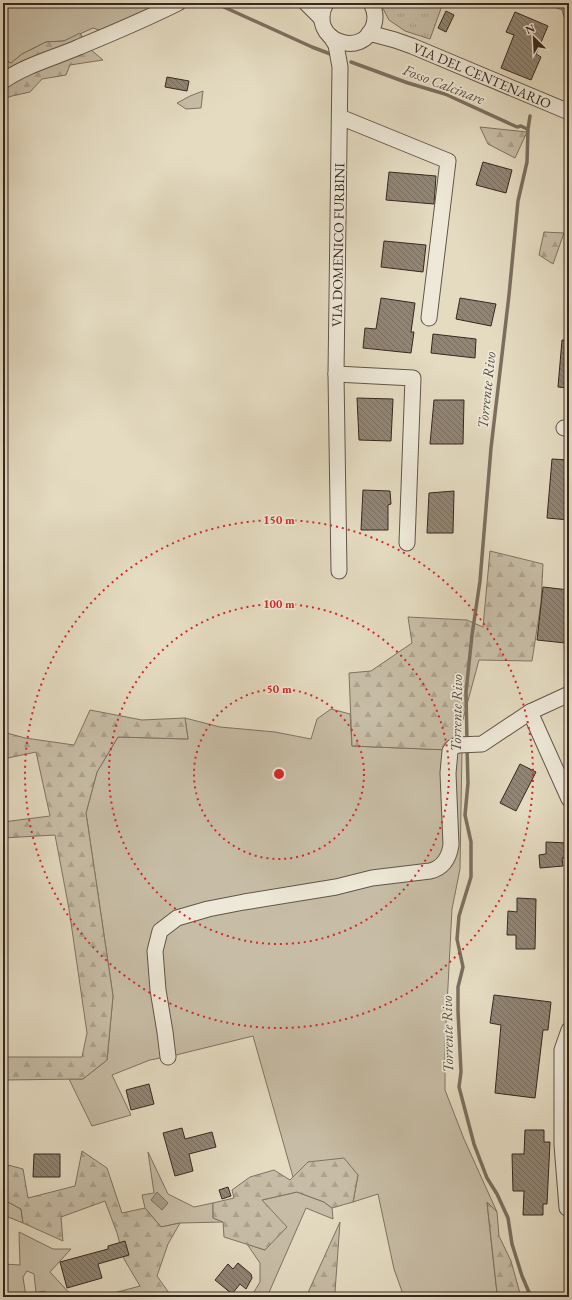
<svg xmlns="http://www.w3.org/2000/svg" width="572" height="1300" viewBox="0 0 572 1300" font-family="'EB Garamond',serif">
<style>
.green{fill:#c7bda6;stroke:#807263}
.forest{fill:url(#forest-firs);stroke:#807263}
.park{fill:url(#park-tufts);stroke:#807263}
.water{fill:#aa9e8a;stroke:#7c6f60}
.lines{fill:none;stroke-linecap:round;stroke-linejoin:round}
.stream{stroke:#7c6f60;stroke-width:3.5}
.building{fill:url(#building-back-hatch);stroke:#382820}
.minor-casing{stroke:#635548;stroke-width:17}
.minor{stroke:#ede8d7;stroke-width:15}
.ring{fill:none;stroke:#d62828;stroke-width:2;stroke-dasharray:2 4}
.labels{text-anchor:middle;dominant-baseline:central;stroke-width:3.5;stroke-linejoin:round;paint-order:stroke}
.street-label{font-size:14px;fill:#382820;stroke:#ede8d7}
.water-label{font-size:15px;font-style:italic;fill:#5a4b40;stroke:#ede8d7}
.centre{fill:#d62828;stroke:#ede8d7;stroke-width:2}
.ring-label{font-size:12px;text-anchor:middle;font-weight:bold;fill:#d62828;stroke:#ede8d7;stroke-width:3.5;stroke-linejoin:round;paint-order:stroke}
</style>
<defs>
<pattern id="forest-firs" width="22" height="20" patternUnits="userSpaceOnUse"><rect width="22" height="20" fill="#c7bda6"/><path d="M5 1l3.5 6h-7zM16 11l3.5 6h-7z" fill="#aca28f"/></pattern>
<pattern id="park-tufts" width="24" height="20" patternUnits="userSpaceOnUse"><rect width="24" height="20" fill="#c7bda6"/><path d="M3 7l-1-3M5 7V3M7 7l1-3M15 17l-1-3M17 17v-4M19 17l1-3" fill="none" stroke="#aca28f"/></pattern>
<pattern id="building-back-hatch" width="6" height="6" patternUnits="userSpaceOnUse"><rect width="6" height="6" fill="#918574"/><path d="M-1 5l2 2M0 0l6 6M5-1l2 2" fill="none" stroke="#776d5f"/></pattern>
</defs>
<rect width="100%" height="100%" fill="#e4dbc1"/>
<filter id="stains"><feTurbulence type="fractalNoise" baseFrequency=".005" numOctaves="4"/><feColorMatrix values="0 0 0 0 .2 0 0 0 0 .09 0 0 0 0 .02 0 0 0 .5 -.17"/></filter>
<radialGradient id="worn" r=".72"><stop offset=".6" stop-color="#630" stop-opacity="0"/><stop offset="1" stop-color="#630" stop-opacity=".3"/></radialGradient>
<!-- green -->
<path class="green" d="M 3,3 L 171,3 L 102,31 L 93,28 L 64,41 L 46,42 L 22,54 L 11,63 L 3,60 Z
M 543,3 L 565,3 L 562,10 Z
M 203,91 L 201,108 L 186,109 L 177,103 L 190,96 Z
M 331,709 L 350,714 L 352,746 L 449,750 L 459,734 L 462,750 L 460,869 L 452,909 L 445,1044 L 445,1090 L 464,1139 L 497,1212 L 487,1203 L 497,1293 L 493,1297 L 404,1297 L 394,1269 L 378,1194 L 353,1202 L 358,1175 L 308,1162 L 293,1177 L 253,1036 L 176,1055 L 150,1060 L 112,1075 L 131,1115 L 92,1126 L 69,1079 L 83,1079 L 107,1060 L 113,996 L 86,813 L 97,772 L 118,737 L 188,739 L 185,718 L 220,727 L 275,732 L 311,739 L 317,719 Z
M 148,1152 L 168,1194 L 194,1207 L 213,1203 L 213,1218 L 224,1222 L 180,1223 L 161,1227 L 145,1208 L 142,1195 L 154,1193 Z
M 297,1192 L 324,1202 L 332,1208 L 333,1219 L 306,1208 L 267,1297 L 251,1297 L 260,1282 L 260,1263 L 247,1244 L 265,1250 L 262,1200 Z
M 4,1200 L 21,1209 L 23,1223 L 3,1215 Z
M 19,1232 L 53,1249 L 71,1249 L 50,1272 L 73,1297 L 52,1297 L 44,1291 L 36,1293 L 34,1274 L 27,1271 L 23,1277 L 26,1297 L 3,1297 L 3,1264 L 20,1265 Z"/>
<!-- forest -->
<path class="forest" d="M 565,3 L 569,3 L 569,20 L 564,17 L 562,10 Z
M 80,33 L 90,49 L 103,60 L 70,65 L 66,75 L 42,79 L 30,92 L 12,96 L 3,99 L 3,60 L 11,63 L 22,54 L 46,42 L 64,41 Z
M 480,127 L 527,132 L 515,158 L 488,144 Z
M 544,232 L 564,233 L 553,264 L 539,255 Z
M 490,551 L 543,564 L 541,603 L 532,661 L 479,660 L 459,734 L 449,750 L 352,746 L 349,673 L 371,671 L 412,643 L 408,617 L 467,620 L 483,627 Z
M 90,710 L 142,720 L 185,718 L 188,739 L 118,737 L 97,772 L 86,813 L 113,996 L 107,1060 L 83,1079 L 3,1080 L 3,1057 L 82,1057 L 87,1033 L 69,909 L 55,835 L 3,838 L 3,822 L 50,816 L 36,752 L 3,759 L 3,732 L 25,738 L 74,745 Z
M 82,1151 L 107,1168 L 122,1213 L 145,1208 L 161,1227 L 180,1223 L 168,1244 L 157,1276 L 169,1293 L 199,1297 L 99,1297 L 140,1286 L 124,1259 L 117,1233 L 105,1201 L 61,1217 L 63,1241 L 23,1223 L 21,1209 L 4,1200 L 8,1165 L 23,1169 L 28,1198 L 75,1186 Z
M 344,1158 L 358,1175 L 353,1202 L 332,1208 L 324,1202 L 297,1192 L 262,1200 L 287,1227 L 265,1250 L 224,1237 L 223,1222 L 213,1218 L 213,1203 L 234,1198 L 232,1190 L 250,1177 L 274,1170 L 290,1180 L 308,1162 Z
M 487,1202 L 497,1212 L 499,1236 L 511,1261 L 521,1297 L 493,1297 L 497,1293 Z
M 340,1222 L 335,1292 L 331,1297 L 306,1297 Z"/>
<!-- park -->
<path class="park" d="M 380,3 L 443,3 L 430,39 L 405,31 L 389,20 Z"/>
<!-- water -->
<path class="water" d="M 157,1192 L 168,1203 L 162,1210 L 151,1200 Z"/>
<g class="lines">
<!-- stream -->
<path class="stream" d="M 215,3 L 312,47 L 333,55
M 567,13 L 569,5
M 351,62 L 408,83 L 445,94 L 517,127 L 521,126 L 527,129 L 528,129
M 467,741 L 466,692 L 472,635 L 480,581 L 491,448 L 509,295 L 518,201 L 527,162 L 528,129 L 530,116
M 467,747 L 468,783 L 465,815 L 471,842 L 471,877 L 459,916 L 457,939 L 463,967 L 458,987 L 458,1011 L 461,1072 L 459,1087 L 474,1144 L 487,1178 L 497,1194 L 508,1218 L 512,1244 L 522,1276 L 531,1297
M 555,1297 L 569,1293"/>
</g>
<!-- building -->
<path class="building" d="M 446,11 L 454,15 L 446,32 L 438,28 Z
M 515,12 L 548,26 L 536,54 L 541,57 L 531,80 L 501,68 L 514,35 L 506,32 Z
M 167,77 L 189,81 L 187,91 L 165,87 Z
M 483,162 L 512,170 L 506,193 L 476,185 Z
M 389,172 L 436,176 L 434,204 L 386,200 Z
M 384,241 L 426,245 L 423,272 L 381,267 Z
M 381,298 L 415,303 L 411,332 L 414,332 L 411,353 L 363,348 L 365,328 L 376,329 Z
M 460,298 L 496,304 L 491,326 L 456,319 Z
M 433,334 L 476,339 L 475,358 L 431,353 Z
M 562,340 L 569,340 L 569,388 L 558,387 Z
M 357,398 L 393,399 L 391,441 L 359,440 Z
M 434,400 L 464,400 L 463,444 L 430,444 Z
M 552,459 L 569,460 L 569,520 L 547,518 Z
M 363,490 L 390,491 L 391,504 L 388,505 L 388,530 L 361,530 Z
M 454,491 L 453,533 L 427,533 L 429,493 Z
M 543,587 L 569,590 L 569,606 L 565,643 L 537,640 Z
M 520,764 L 536,772 L 516,811 L 500,803 Z
M 546,842 L 568,843 L 567,858 L 562,858 L 563,866 L 540,868 L 539,855 L 546,854 Z
M 517,898 L 536,899 L 535,949 L 516,949 L 516,935 L 507,935 L 508,911 L 517,912 Z
M 494,995 L 551,1002 L 548,1030 L 543,1030 L 535,1098 L 495,1093 L 501,1025 L 490,1023 Z
M 149,1084 L 154,1104 L 131,1110 L 126,1090 Z
M 182,1128 L 185,1139 L 212,1132 L 216,1147 L 189,1154 L 193,1171 L 175,1176 L 163,1133 Z
M 525,1130 L 544,1130 L 544,1142 L 550,1142 L 547,1204 L 543,1204 L 543,1215 L 523,1215 L 524,1191 L 513,1191 L 512,1154 L 524,1154 Z
M 34,1154 L 60,1154 L 60,1177 L 33,1177 Z
M 228,1187 L 231,1196 L 222,1199 L 219,1190 Z
M 125,1241 L 129,1255 L 98,1264 L 102,1278 L 67,1288 L 60,1262 L 108,1249 L 108,1246 Z
M 238,1263 L 251,1274 L 252,1278 L 246,1289 L 240,1284 L 232,1294 L 215,1280 L 228,1264 L 233,1269 Z"/>
<g class="lines">
<!-- minor casing -->
<g class="minor-casing">
<g id="minor">
<path d="M 306,3 L 322,19"/>
<path d="M 326,3 C 306,40 364,61 374,24 C 376,17 375,10 371,3"/>
<path id="s1" d="M 369,33 L 395,40 L 412,46 L 569,112"/>
<path d="M 331,37 L 336,45 L 340,67 L 336,374 L 339,571"/>
<path d="M 3,81 C 26,65 54,58 79,47 C 113,33 146,19 178,3"/>
<path d="M 340,117 L 448,161 L 429,318"/>
<path d="M 336,374 L 413,378 L 407,543"/>
<path d="M 564,428 L 569,429"/>
<path d="M 569,694 L 530,712 L 569,799"/>
<path d="M 168,1057 L 165,1032 L 158,990 L 155,951 L 160,931 L 177,918 L 208,909 L 244,902 L 336,887 L 372,878 L 430,871 C 443,868 449,858 451,845 L 448,773 L 450,751 L 453,747 L 458,745 L 482,744 L 530,712"/>
<path d="M 567,1208 L 562,1145 L 562,1050 L 569,1030"/>
</g>
</g>
<!-- minor -->
<use href="#minor" class="minor"/>
</g>
<!-- distance rings -->
<g class="ring">
<circle cx="279" cy="774" r="85"/>
<circle cx="279" cy="774" r="170"/>
<circle cx="279" cy="774" r="254"/>
</g>
<g class="labels">
<!-- street labels -->
<g class="street-label">
<text stroke="none"><textPath href="#s1" startOffset="121">VIA DEL CENTENARIO</textPath></text>
<text transform="translate(338 245) rotate(-89)">VIA DOMENICO FURBINI</text>
</g>
<!-- water labels -->
<g class="water-label">
<text transform="translate(444 84) rotate(21)">Fosso Calcinare</text>
<text transform="translate(486 390) rotate(-84)">Torrente Rivo</text>
<text transform="translate(456 713) rotate(-89)">Torrente Rivo</text>
<text transform="translate(447 1034) rotate(-91)">Torrente Rivo</text>
</g>
</g>
<circle cx="279" cy="774" r="6" class="centre"/>
<g class="ring-label">
<text x="279" y="524">150 m</text>
<text x="279" y="608">100 m</text>
<text x="279" y="693">50 m</text>
</g>
<!-- margin -->
<rect width="572" height="1300" fill="none" stroke="#e4dbc1" stroke-width="16"/>
<rect x="4" y="4" width="564" height="1292" fill="none" stroke="#382820" stroke-width="2"/>
<rect x="8" y="8" width="556" height="1284" fill="none" stroke="#382820"/>
<!-- north arrow -->
<g transform="translate(534 38) rotate(336)" stroke="#ede8d7" stroke-width="3" paint-order="stroke">
<path d="M0-3L7 15L0 10L-7 15Z" fill="#382820"/>
<text y="-6" font-size="11" font-weight="bold" text-anchor="middle" fill="#382820">N</text>
</g>
<rect width="100%" height="100%" filter="url(#stains)"/>
<rect width="100%" height="100%" fill="url(#worn)"/>
</svg>
